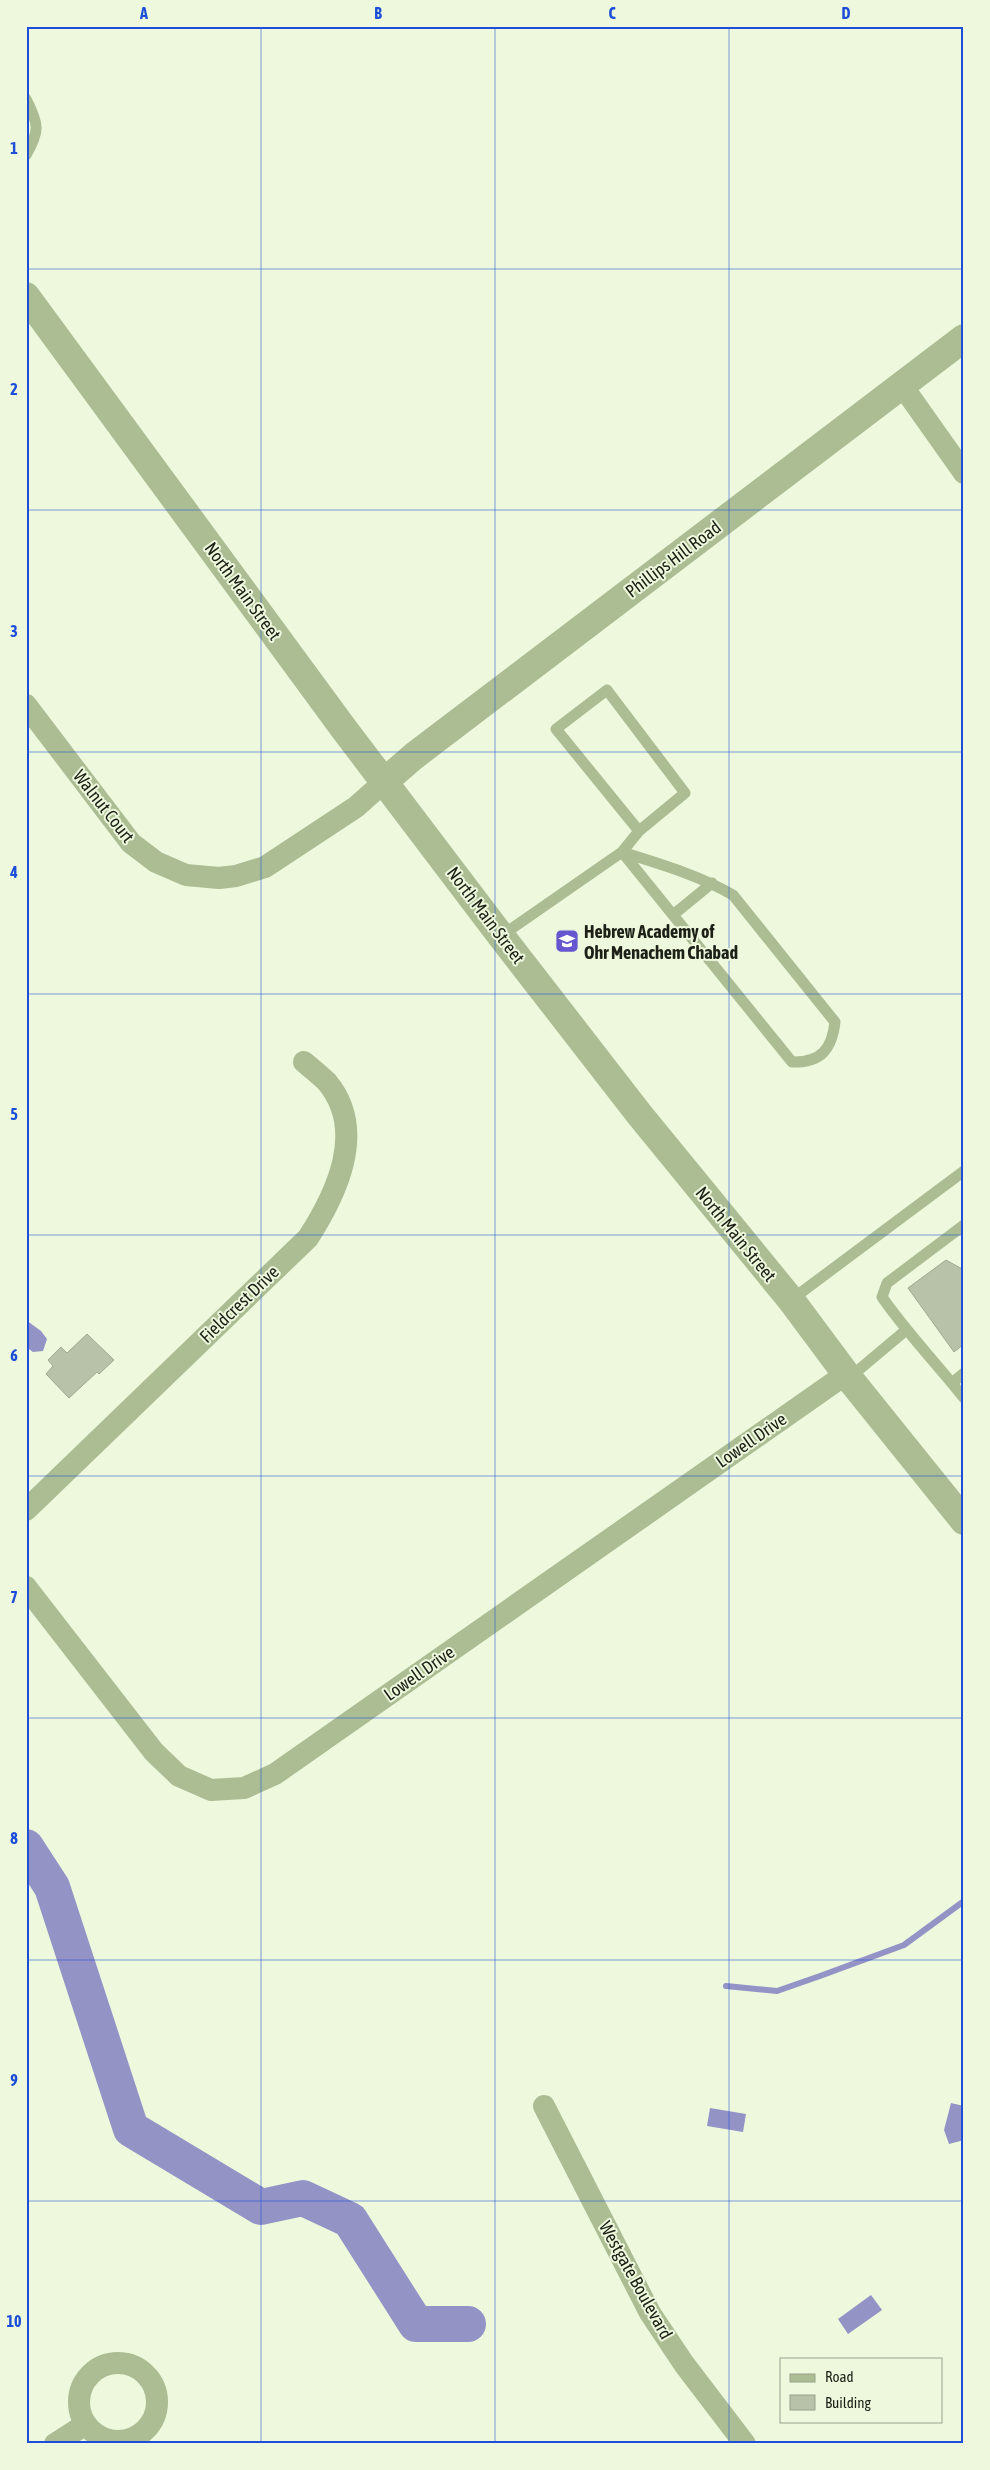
<svg xmlns="http://www.w3.org/2000/svg" width="990" height="2470" viewBox="0 0 990 2470" font-family="'Asap Condensed',sans-serif">
<style>
.water{fill:#9393c6}
.lines{fill:none;stroke-linecap:round;stroke-linejoin:round}
.stream{stroke:#9393c6;stroke-width:6}
.river{stroke:#9393c6;stroke-width:36}
.building{fill:#b7c2a8;stroke:#a0aa91}
.service{stroke:#acbd93;stroke-width:11}
.minor{stroke:#acbd93;stroke-width:22}
.tertiary{stroke:#acbd93;stroke-width:28}
.grid{fill:none;stroke:#1d4ed8;stroke-width:1;stroke-opacity:0.55}
.labels{text-anchor:middle;dominant-baseline:central;stroke-width:4;stroke-linejoin:round;paint-order:stroke}
.street-label{font-size:18px;fill:#1c2016;stroke:#edf8dd}
.poi-label{font-size:18px;font-weight:bold;fill:#1c2016;stroke:#edf8dd;text-anchor:start}
.neatline{fill:none;stroke:#1d4ed8;stroke-width:2}
.grid-label{font-size:16px;text-anchor:middle;font-weight:bold;fill:#1d4ed8}
</style>
<rect width="100%" height="100%" fill="#edf8dd"/>
<!-- water -->
<path class="water" d="M 26,1320 L 41,1331 L 47,1339 L 43,1351 L 33,1352 L 26,1347 Z
M 951,2103 L 964,2106 L 964,2140 L 949,2144 L 944,2130 Z
M 710,2108 L 746,2114 L 743,2132 L 707,2126 Z
M 871,2295 L 882,2310 L 848,2334 L 838,2319 Z"/>
<g class="lines">
<!-- stream -->
<path class="stream" d="M 726,1986 L 777,1991 L 820,1976 L 904,1945 L 964,1901"/>
<!-- river -->
<path class="river" d="M 26,1847 L 52,1887 L 131,2129 L 261,2207 L 303,2198 L 350,2220 L 416,2324 L 468,2324"/>
</g>
<!-- building -->
<path class="building" d="M 946,1260 L 964,1270 L 964,1344 L 954,1352 L 908,1288 Z
M 87,1334 L 114,1360 L 99,1374 L 97,1372 L 69,1398 L 46,1374 L 53,1366 L 48,1360 L 61,1347 L 67,1353 Z"/>
<g class="lines">
<!-- service -->
<path class="service" d="M 26,99 C 39,124 40,131 26,155
M 622,852 C 660,864 698,875 733,895 L 835,1022 C 832,1049 821,1063 792,1062 Z
M 673,915 L 712,883
M 501,936 L 622,852 L 639,831 L 556,729 L 607,690 L 685,793 L 639,831
M 964,1225 L 887,1283 L 882,1297 C 907,1333 937,1364 964,1398
M 791,1300 L 964,1171
M 849,1378 L 905,1331
M 952,1383 L 964,1373"/>
<!-- minor -->
<path class="minor" d="M 901,384 L 964,473
M 26,705 L 131,843 L 156,862 L 186,875 L 219,878 L 236,876 L 265,867 L 356,807 L 384,782
M 26,1510 L 308,1238 C 337,1193 367,1130 327,1082 C 320,1075 311,1068 304,1062
M 26,1587 L 154,1752 L 179,1776 L 211,1790 L 244,1788 L 275,1774 L 846,1374
M 544,2106 L 650,2313 L 684,2364 L 745,2444
M79 2402a39 39 0 1 1 78 0a39 39 0 1 1-78 0Z
M 55,2444 L 86,2424"/>
<!-- tertiary -->
<path class="tertiary" d="M 26,296 L 344,729 L 501,936 L 639,1114 L 791,1300 L 849,1378 L 964,1521
M 384,782 L 414,756 L 964,338"/>
</g>
<!-- grid -->
<path class="grid" d="M 261,26 L 261,2444M 495,26 L 495,2444M 729,26 L 729,2444M 26,269 L 964,269M 26,510 L 964,510M 26,752 L 964,752M 26,994 L 964,994M 26,1235 L 964,1235M 26,1476 L 964,1476M 26,1718 L 964,1718M 26,1960 L 964,1960M 26,2201 L 964,2201"/>
<!-- icons -->
<defs>
<g id="school-square" transform="scale(1.25)"><rect x="-9" y="-9" width="18" height="18" rx="4" fill="#6555ce" stroke="#edf8dd"/><path d="M0-5L7-2L0 1L-7-2ZM-4 1L0 2.5L4 1V4Q0 6-4 4Z" fill="#fff"/></g>
</defs>
<g fill-rule="evenodd">
<use href="#school-square" x="567" y="941"/>
</g>
<g class="labels">
<!-- street labels -->
<g class="street-label">
<text transform="translate(673 559) rotate(-37)">Phillips Hill Road</text>
<text transform="translate(243 591) rotate(54)">North Main Street</text>
<text transform="translate(104 806) rotate(52)">Walnut Court</text>
<text transform="translate(486 915) rotate(53)">North Main Street</text>
<text transform="translate(736 1234) rotate(51)">North Main Street</text>
<text transform="translate(239 1304) rotate(-44)">Fieldcrest Drive</text>
<text transform="translate(751 1440) rotate(-35)">Lowell Drive</text>
<text transform="translate(419 1673) rotate(-35)">Lowell Drive</text>
<text transform="translate(636 2280) rotate(61)">Westgate Boulevard</text>
</g>
<!-- poi labels -->
<g class="poi-label">
<text x="584" y="931">Hebrew Academy of<tspan x="584" dy="21">Ohr Menachem Chabad</tspan></text>
</g>
</g>
<!-- border -->
<rect width="990" height="2470" fill="none" stroke="#edf8dd" stroke-width="55"/>
<!-- legend -->
<rect x="780" y="2358" width="162" height="65" fill="#edf8dd" stroke="#99a28d"/>
<rect x="790" y="2374" width="25" height="8" fill="#acbd93" stroke="#99a28d"/>
<text x="825" y="2382" font-size="15" fill="#1c2016">Road</text>
<rect x="790" y="2395" width="25" height="15" fill="#b7c2a8" stroke="#99a28d"/>
<text x="825" y="2408" font-size="15" fill="#1c2016">Building</text>
<rect x="28" y="28" width="934" height="2414" class="neatline"/>
<g class="grid-label">
<text x="144" y="19">A</text>
<text x="378" y="19">B</text>
<text x="612" y="19">C</text>
<text x="846" y="19">D</text>
<text x="14" y="154">1</text>
<text x="14" y="395">2</text>
<text x="14" y="637">3</text>
<text x="14" y="878">4</text>
<text x="14" y="1120">5</text>
<text x="14" y="1361">6</text>
<text x="14" y="1603">7</text>
<text x="14" y="1844">8</text>
<text x="14" y="2086">9</text>
<text x="14" y="2327">10</text>
</g>
</svg>
